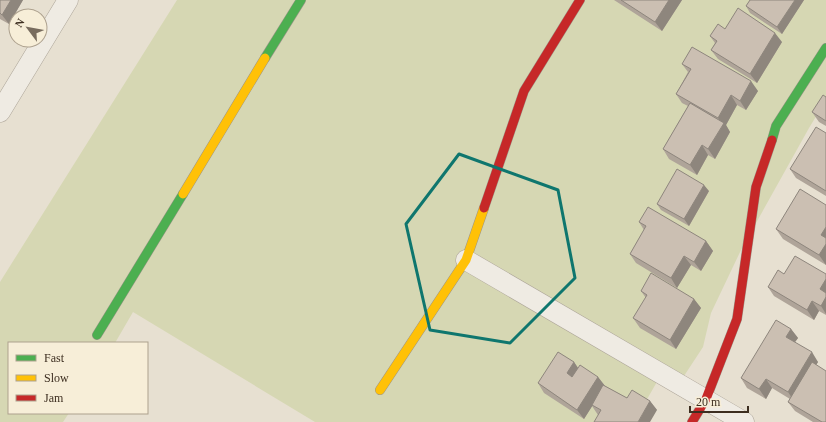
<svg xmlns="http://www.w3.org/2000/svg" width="826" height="422" viewBox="0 0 826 422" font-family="Georgia,serif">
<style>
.grass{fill:#d6d7b3}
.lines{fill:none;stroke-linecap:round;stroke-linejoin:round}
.street-casing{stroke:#ada599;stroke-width:21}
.fast-casing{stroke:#9c958a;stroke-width:10}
.slow-casing{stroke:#9c958a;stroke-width:10}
.jam-casing{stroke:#9c958a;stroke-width:10}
.street{stroke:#efebe3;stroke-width:20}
.fast{stroke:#4caf50;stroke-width:9}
.slow{stroke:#ffc107;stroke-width:9}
.jam{stroke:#c62828;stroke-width:9}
.wall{fill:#afa499}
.shaded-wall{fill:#8e867d}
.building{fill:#cbbfb2;stroke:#8e867d}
.marked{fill:none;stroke:#0f766e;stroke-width:3;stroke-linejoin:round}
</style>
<rect width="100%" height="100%" fill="#e7e0d1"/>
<!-- grass -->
<path class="grass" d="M 177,0 L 826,0 L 826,100 L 809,128 L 741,250 L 711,313 L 703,347 L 684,376 L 662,373 L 634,422 L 315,422 L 133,312 L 115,343 L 9,343 L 9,413 L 69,413 L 63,422 L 0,422 L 0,282 Z"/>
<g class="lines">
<!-- street casing -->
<g class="street-casing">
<path id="street" d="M 0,112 L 68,0
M 466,260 L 744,422"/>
</g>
<!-- fast casing -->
<g class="fast-casing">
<path id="fast" d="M 265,58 L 301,0
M 772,140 L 776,126 L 826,48
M 97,335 L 183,194"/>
</g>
<!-- slow casing -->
<g class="slow-casing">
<path id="slow" d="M 183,194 L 265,58
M 380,390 L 466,260 L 484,208"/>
</g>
<!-- jam casing -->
<g class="jam-casing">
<path id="jam" d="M 484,208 L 524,91 L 580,0
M 692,422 L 706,399 L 737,319 L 756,187 L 772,140"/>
</g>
<!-- street -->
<use href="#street" class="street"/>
<!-- fast -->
<use href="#fast" class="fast"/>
<!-- slow -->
<use href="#slow" class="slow"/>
<!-- jam -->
<use href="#jam" class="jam"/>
</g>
<!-- wall -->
<path class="wall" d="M 0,0 L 23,0 L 9,24 L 0,19 Z
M 614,0 L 682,0 L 662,31 Z
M 750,0 L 804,0 L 782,34 L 750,13 L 746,6 Z
M 725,29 L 782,42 L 757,83 L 718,59 L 711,50 L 715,43 L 710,36 Z
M 682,64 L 758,91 L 746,110 L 737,105 L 726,125 L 730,132 L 715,159 L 708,155 L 697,175 L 669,159 L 663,149 L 688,106 L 682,103 L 676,94 L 688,72 Z
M 826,97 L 826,126 L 819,122 L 812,112 Z
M 826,133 L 826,196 L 796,178 L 790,169 Z
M 709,191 L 689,226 L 661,210 L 657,204 Z
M 826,205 L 826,265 L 783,239 L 776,229 Z
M 639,222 L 706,241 L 713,251 L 701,271 L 691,265 L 677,288 L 636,263 L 630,254 L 644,230 Z
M 784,274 L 826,274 L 826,315 L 819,311 L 814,320 L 774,296 L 768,287 Z
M 641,291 L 694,299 L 701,308 L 676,349 L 640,328 L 633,318 L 646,298 Z
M 791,329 L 798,338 L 795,342 L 818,362 L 816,365 L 826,422 L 813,422 L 795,411 L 788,402 L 790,399 L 772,388 L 766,399 L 747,388 L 741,378 Z
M 574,362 L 578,368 L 598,377 L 605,386 L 627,398 L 650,401 L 657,410 L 598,415 L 592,406 L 584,419 L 544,393 L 538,383 Z"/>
<!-- shaded-wall -->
<path class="shaded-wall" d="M 11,0 L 23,0 L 9,24 L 2,15 Z
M 669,0 L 682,0 L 662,31 L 655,22 Z
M 795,0 L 804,0 L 782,34 L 777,27 Z
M 775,33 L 782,42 L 757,83 L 750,74 Z
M 751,81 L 758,91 L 746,110 L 740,101 Z
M 731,95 L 737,105 L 726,125 L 730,132 L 715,159 L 708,149 L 723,125 L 718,118 Z
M 702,145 L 708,155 L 697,175 L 690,165 Z
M 704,185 L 709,191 L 689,226 L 684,219 Z
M 826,227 L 826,242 L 821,235 Z
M 706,241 L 713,251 L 701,271 L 694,262 Z
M 826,244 L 826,265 L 819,255 Z
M 684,256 L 691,265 L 677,288 L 671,278 Z
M 826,279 L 826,314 L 821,306 L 820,289 Z
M 694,299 L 701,308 L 676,349 L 670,340 Z
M 812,301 L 819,311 L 814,320 L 807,310 Z
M 791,329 L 798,338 L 792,346 L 786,337 Z
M 812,352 L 818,362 L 794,401 L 788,392 Z
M 574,362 L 580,371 L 573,383 L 567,373 Z
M 598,377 L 605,386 L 584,419 L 577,410 Z
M 766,379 L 772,388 L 766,399 L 759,389 Z
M 650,401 L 657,410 L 650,422 L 638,422 Z"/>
<!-- building -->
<path class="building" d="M 0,0 L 11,0 L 2,15 L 0,13 Z
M 621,0 L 669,0 L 655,22 Z
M 750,0 L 795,0 L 777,27 L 746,6 Z
M 738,8 L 775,33 L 750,74 L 711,50 L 717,41 L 710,36 L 718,24 L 725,29 Z
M 692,47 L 751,81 L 740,101 L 731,95 L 718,118 L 676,94 L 691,69 L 682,64 Z
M 823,95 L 826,97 L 826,121 L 812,112 Z
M 690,103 L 724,123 L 708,149 L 702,145 L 690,165 L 663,149 Z
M 816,127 L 826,133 L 826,191 L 790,169 Z
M 677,169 L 704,185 L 684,219 L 657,204 Z
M 800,189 L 826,205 L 826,227 L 821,235 L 826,238 L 826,244 L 819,255 L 776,229 Z
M 648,207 L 706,241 L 694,262 L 684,256 L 671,278 L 630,254 L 646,226 L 639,222 Z
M 795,256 L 826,274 L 826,279 L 820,289 L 826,293 L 826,297 L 821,306 L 812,301 L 807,310 L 768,287 L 778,270 L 784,274 Z
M 651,273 L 694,299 L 670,340 L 633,318 L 647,295 L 641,291 Z
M 776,320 L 791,329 L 786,337 L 812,352 L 788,392 L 766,379 L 759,389 L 741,378 Z
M 558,352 L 574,362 L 567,373 L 572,377 L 580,365 L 598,377 L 577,410 L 538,383 Z
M 812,362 L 826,371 L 826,422 L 822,422 L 788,402 Z
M 603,385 L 627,398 L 632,390 L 650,401 L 638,422 L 594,422 L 601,410 L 592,405 Z"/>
<!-- marked area -->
<path class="marked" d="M 459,154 L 558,190 L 575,278 L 510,343 L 430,330 L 406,224 Z"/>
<!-- legend -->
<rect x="8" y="342" width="140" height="72" fill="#f7eed8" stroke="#ada18e"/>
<rect x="16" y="355" width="20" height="6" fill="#4caf50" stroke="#ada18e"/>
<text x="44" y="362" font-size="12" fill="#3d2e20">Fast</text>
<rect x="16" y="375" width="20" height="6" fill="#ffc107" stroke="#ada18e"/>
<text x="44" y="382" font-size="12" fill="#3d2e20">Slow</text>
<rect x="16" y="395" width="20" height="6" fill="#c62828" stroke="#ada18e"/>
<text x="44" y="402" font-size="12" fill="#3d2e20">Jam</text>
<!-- north arrow -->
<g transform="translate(28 28) rotate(302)"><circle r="19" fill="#f7eed8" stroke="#ada18e"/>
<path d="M0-3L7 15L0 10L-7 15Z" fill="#786c5e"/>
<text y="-6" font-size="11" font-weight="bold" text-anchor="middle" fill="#3d2e20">N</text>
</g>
<!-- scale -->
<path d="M690 406v6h58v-6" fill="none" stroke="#3d2e20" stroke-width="2"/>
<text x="696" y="406" font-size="12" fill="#3d2e20" stroke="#f7eed8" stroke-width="3" paint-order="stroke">20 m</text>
</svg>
